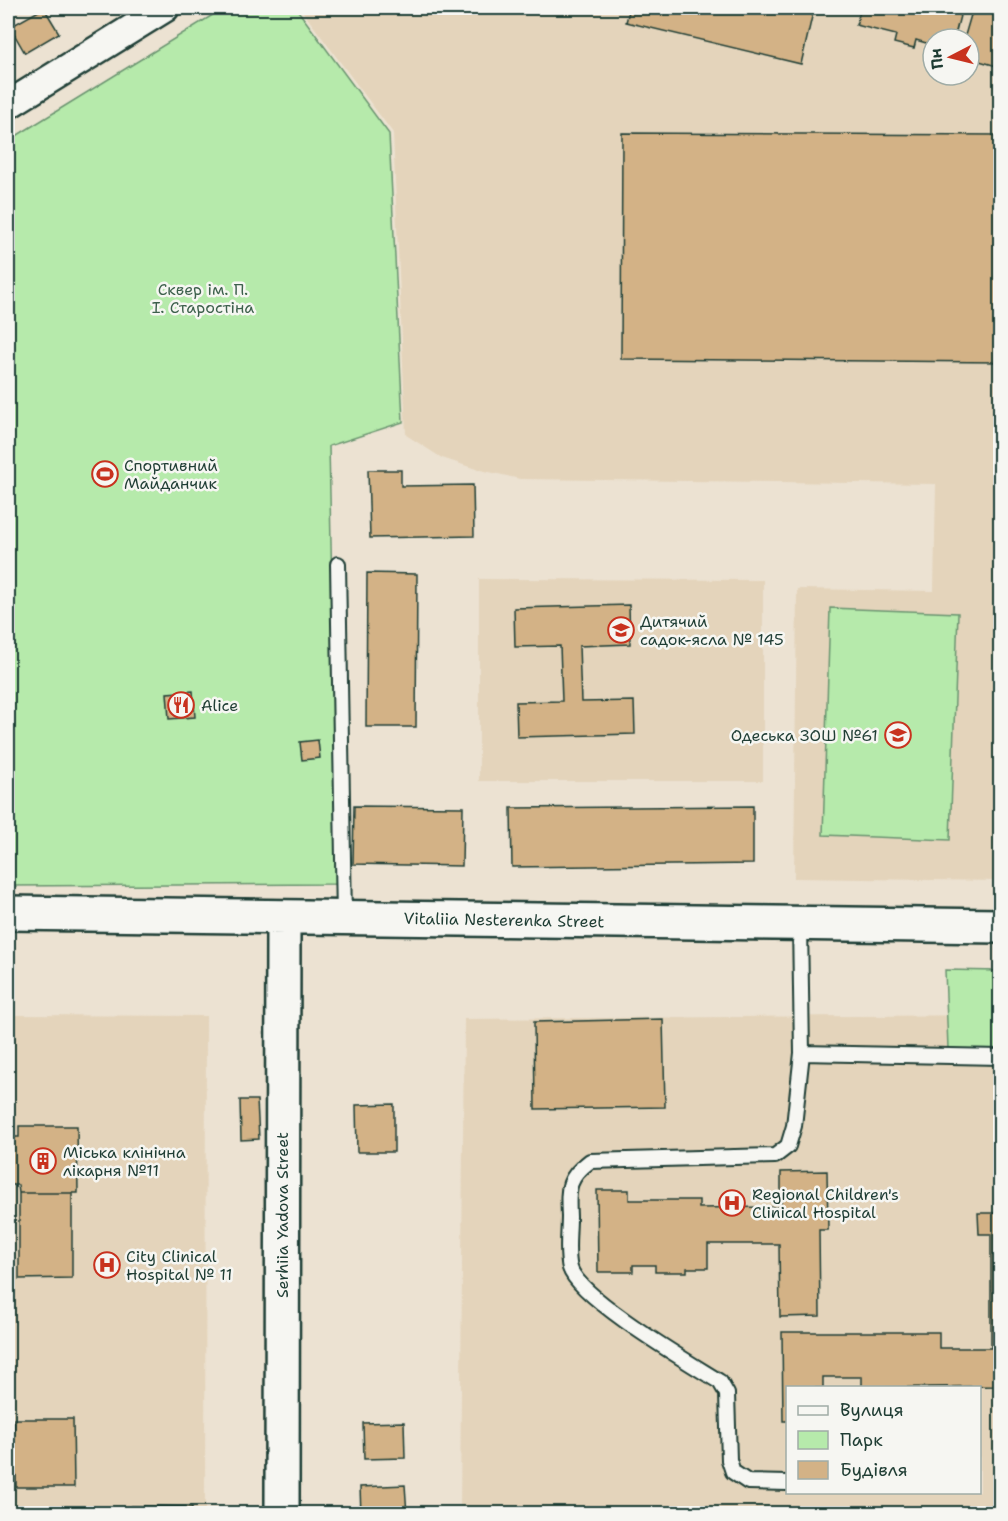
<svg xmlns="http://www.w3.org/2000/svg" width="1008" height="1521" viewBox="0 0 1008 1521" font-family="'Shantell Sans',sans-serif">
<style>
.built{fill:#e4d4bb;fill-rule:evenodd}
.green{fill:#b6eaab;stroke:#6a9470;stroke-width:1.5}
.building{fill:#d3b286;stroke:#1f3d34;stroke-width:1.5}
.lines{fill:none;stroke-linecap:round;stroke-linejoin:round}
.lane-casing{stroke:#1f3d34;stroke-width:18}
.street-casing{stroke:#1f3d34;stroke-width:32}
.secondary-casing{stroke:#1f3d34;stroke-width:38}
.lane{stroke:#f6f6f2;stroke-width:14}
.street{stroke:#f6f6f2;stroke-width:27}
.secondary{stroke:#f6f6f2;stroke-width:33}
.labels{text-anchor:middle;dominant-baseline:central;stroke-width:5;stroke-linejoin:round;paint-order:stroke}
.park-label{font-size:16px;fill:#3d604c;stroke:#f6f6f2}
.poi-label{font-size:16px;fill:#1f3d34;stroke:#f6f6f2;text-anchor:start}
.street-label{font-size:16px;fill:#1f3d34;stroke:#f6f6f2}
</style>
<rect width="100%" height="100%" fill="#ece2d2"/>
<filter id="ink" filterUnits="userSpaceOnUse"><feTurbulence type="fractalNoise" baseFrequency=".0167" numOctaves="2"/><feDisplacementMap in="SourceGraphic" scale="12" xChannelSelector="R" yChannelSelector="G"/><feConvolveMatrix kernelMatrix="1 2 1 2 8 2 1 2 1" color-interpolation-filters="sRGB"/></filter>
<g filter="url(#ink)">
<!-- built -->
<path class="built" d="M 300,8 L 1000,8 L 1000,881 L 794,878 L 797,589 L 934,591 L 936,484 L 520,479 L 476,469 L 442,458 L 406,435 L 393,133 ZM 933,39 L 969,39 L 969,75 L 933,75 Z
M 479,579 L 763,580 L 763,781 L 479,781 Z
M 8,1015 L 206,1016 L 205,1513 L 8,1514 Z
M 1000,1015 L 1000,1513 L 460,1514 L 464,1019 ZM 788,1388 L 980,1388 L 980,1492 L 788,1492 Z"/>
<!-- green -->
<path class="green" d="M 224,8 L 296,8 L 389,134 L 403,422 L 329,446 L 338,884 L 8,886 L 8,141 Z
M 830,608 L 958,613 L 950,840 L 823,835 Z
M 945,970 L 1000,971 L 1000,1051 L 948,1048 Z"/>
<!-- building -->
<path class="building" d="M 44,8 L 59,33 L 25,53 L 10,27 Z
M 630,8 L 814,8 L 801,64 L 626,22 Z
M 861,8 L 962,8 L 954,39 L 933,39 L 933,45 L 916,40 L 914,48 L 894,43 L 896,35 L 856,25 Z
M 973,8 L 1000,8 L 1000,67 L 969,58 L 969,39 L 964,39 Z
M 622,133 L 1000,135 L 1000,362 L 621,359 Z
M 368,470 L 401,470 L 401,486 L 473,485 L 474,536 L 370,538 Z
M 367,573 L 417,574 L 416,727 L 366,727 Z
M 629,605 L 630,644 L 579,646 L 581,702 L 634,701 L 635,734 L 517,737 L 516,702 L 562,701 L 560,646 L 515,647 L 514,608 Z
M 193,691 L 195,717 L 169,719 L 167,693 Z
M 318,740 L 320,758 L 302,760 L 300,742 Z
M 354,806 L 463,807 L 462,866 L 353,864 Z
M 753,806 L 753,864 L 512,867 L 511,808 Z
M 663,1019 L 665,1107 L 535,1109 L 534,1022 Z
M 240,1100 L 257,1100 L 259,1139 L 241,1140 Z
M 394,1104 L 394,1152 L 357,1152 L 356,1105 Z
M 19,1126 L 77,1126 L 78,1193 L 19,1193 L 18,1185 L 8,1185 L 8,1137 L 19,1137 Z
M 827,1171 L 828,1230 L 819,1230 L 820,1316 L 780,1317 L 779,1244 L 708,1244 L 708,1268 L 687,1268 L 687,1272 L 655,1272 L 655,1265 L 633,1265 L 633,1272 L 598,1272 L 597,1190 L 629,1190 L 629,1200 L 699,1200 L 699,1208 L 781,1207 L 781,1172 Z
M 19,1193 L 72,1193 L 72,1278 L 19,1279 Z
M 978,1213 L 1000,1213 L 1000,1386 L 862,1388 L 862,1377 L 823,1377 L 823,1388 L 788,1388 L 788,1421 L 783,1421 L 782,1332 L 939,1332 L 939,1348 L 991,1348 L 991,1234 L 979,1234 Z
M 14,1419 L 73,1419 L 74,1487 L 16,1487 L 16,1475 L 8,1475 L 8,1430 L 14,1430 Z
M 404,1422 L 405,1458 L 364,1459 L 363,1423 Z
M 405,1485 L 407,1514 L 361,1514 L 360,1487 Z
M 131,1506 L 192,1507 L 192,1514 L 131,1514 Z"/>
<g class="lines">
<!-- lane casing -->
<g class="lane-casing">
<path id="lane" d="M 338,564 L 344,918
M 802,1053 L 1000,1057
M 788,1483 L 748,1482 L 733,1472 L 729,1460 L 727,1394 L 720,1382 C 690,1363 579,1298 570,1268 C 566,1254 569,1232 569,1217 C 568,1189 566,1179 590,1161 L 775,1156 L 788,1146 L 794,1126 L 802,1053 L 800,924"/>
</g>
<!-- street casing -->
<g class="street-casing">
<path id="street" d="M 8,105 L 165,8"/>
</g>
<!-- secondary casing -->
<g class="secondary-casing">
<path id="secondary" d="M 8,913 L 1000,926
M 282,1514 L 283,917"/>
</g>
<!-- lane -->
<use href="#lane" class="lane"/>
<!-- street -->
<use href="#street" class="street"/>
<!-- secondary -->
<use href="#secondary" class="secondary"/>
</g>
</g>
<!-- icons -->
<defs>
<g id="stadium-ring" transform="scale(1.35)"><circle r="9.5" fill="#f6f6f2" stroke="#c8321e" stroke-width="1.5"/><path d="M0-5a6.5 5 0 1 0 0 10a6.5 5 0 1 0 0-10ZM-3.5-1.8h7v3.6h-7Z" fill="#c8321e"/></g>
<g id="school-ring" transform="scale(1.35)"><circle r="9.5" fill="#f6f6f2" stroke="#c8321e" stroke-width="1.5"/><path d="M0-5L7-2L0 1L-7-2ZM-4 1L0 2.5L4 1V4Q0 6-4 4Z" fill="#c8321e"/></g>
<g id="restaurant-ring" transform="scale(1.35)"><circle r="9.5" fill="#f6f6f2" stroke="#c8321e" stroke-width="1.5"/><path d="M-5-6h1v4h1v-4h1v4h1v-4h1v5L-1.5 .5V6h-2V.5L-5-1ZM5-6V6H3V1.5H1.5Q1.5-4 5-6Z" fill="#c8321e"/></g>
<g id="building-ring" transform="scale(1.35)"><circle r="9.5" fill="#f6f6f2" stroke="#c8321e" stroke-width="1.5"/><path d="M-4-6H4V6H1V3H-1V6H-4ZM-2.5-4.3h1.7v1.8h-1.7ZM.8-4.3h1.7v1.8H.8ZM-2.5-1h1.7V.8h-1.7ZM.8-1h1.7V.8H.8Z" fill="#c8321e"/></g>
<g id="hospital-ring" transform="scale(1.35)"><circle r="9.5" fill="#f6f6f2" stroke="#c8321e" stroke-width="1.5"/><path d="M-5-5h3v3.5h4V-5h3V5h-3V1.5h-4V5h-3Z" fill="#c8321e"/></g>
</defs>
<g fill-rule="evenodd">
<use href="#stadium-ring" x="105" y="474"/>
<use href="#school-ring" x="621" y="630"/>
<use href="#restaurant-ring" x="181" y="705"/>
<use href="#school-ring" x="898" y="735"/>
<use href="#building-ring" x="43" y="1161"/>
<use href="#hospital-ring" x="732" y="1203"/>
<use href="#hospital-ring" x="107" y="1265"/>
</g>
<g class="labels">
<!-- park labels -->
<g class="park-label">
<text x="203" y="289">Сквер ім. П.<tspan x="203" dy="18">І. Старостіна</tspan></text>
</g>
<!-- poi labels -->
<g class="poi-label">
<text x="124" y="465">Спортивний<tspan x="124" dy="18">Майданчик</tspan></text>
<text x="640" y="621">Дитячий<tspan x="640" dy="18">садок-ясла № 145</tspan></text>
<text x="201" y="705">Alice</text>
<text x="878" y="735" text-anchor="end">Одеська ЗОШ №61</text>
<text x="63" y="1152">Міська клінічна<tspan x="63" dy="18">лікарня №11</tspan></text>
<text x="752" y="1194">Regional Children's<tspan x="752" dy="18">Clinical Hospital</tspan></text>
<text x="126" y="1256">City Clinical<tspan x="126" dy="18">Hospital № 11</tspan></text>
</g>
<!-- street labels -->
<g class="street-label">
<text transform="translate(504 920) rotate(1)">Vitaliia Nesterenka Street</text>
<text transform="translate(282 1215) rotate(-90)">Serhiia Yadova Street</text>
</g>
</g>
<!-- margin -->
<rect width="1008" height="1521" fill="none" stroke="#f6f6f2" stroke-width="30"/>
<rect x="15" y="15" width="978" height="1491" fill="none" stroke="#1f3d34" stroke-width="2" filter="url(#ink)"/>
<!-- legend -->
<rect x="786" y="1386" width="195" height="108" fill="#f6f6f2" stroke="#a0aca6" stroke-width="1.5"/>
<rect x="798" y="1406" width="30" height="9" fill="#f6f6f2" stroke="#a0aca6" stroke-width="1.5"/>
<text x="840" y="1416" font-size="18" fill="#1f3d34">Вулиця</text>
<rect x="798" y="1431" width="30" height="18" fill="#b6eaab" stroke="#a0aca6" stroke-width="1.5"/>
<text x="840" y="1446" font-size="18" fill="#1f3d34">Парк</text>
<rect x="798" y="1461" width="30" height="18" fill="#d3b286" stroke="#a0aca6" stroke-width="1.5"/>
<text x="840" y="1476" font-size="18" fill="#1f3d34">Будівля</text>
<!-- north arrow -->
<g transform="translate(951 57) rotate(263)"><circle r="28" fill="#f6f6f2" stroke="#a0aca6" stroke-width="1.5"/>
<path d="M0-4.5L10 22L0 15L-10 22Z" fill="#c8321e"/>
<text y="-9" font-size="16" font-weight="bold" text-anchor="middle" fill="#1f3d34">Пн</text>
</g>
</svg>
